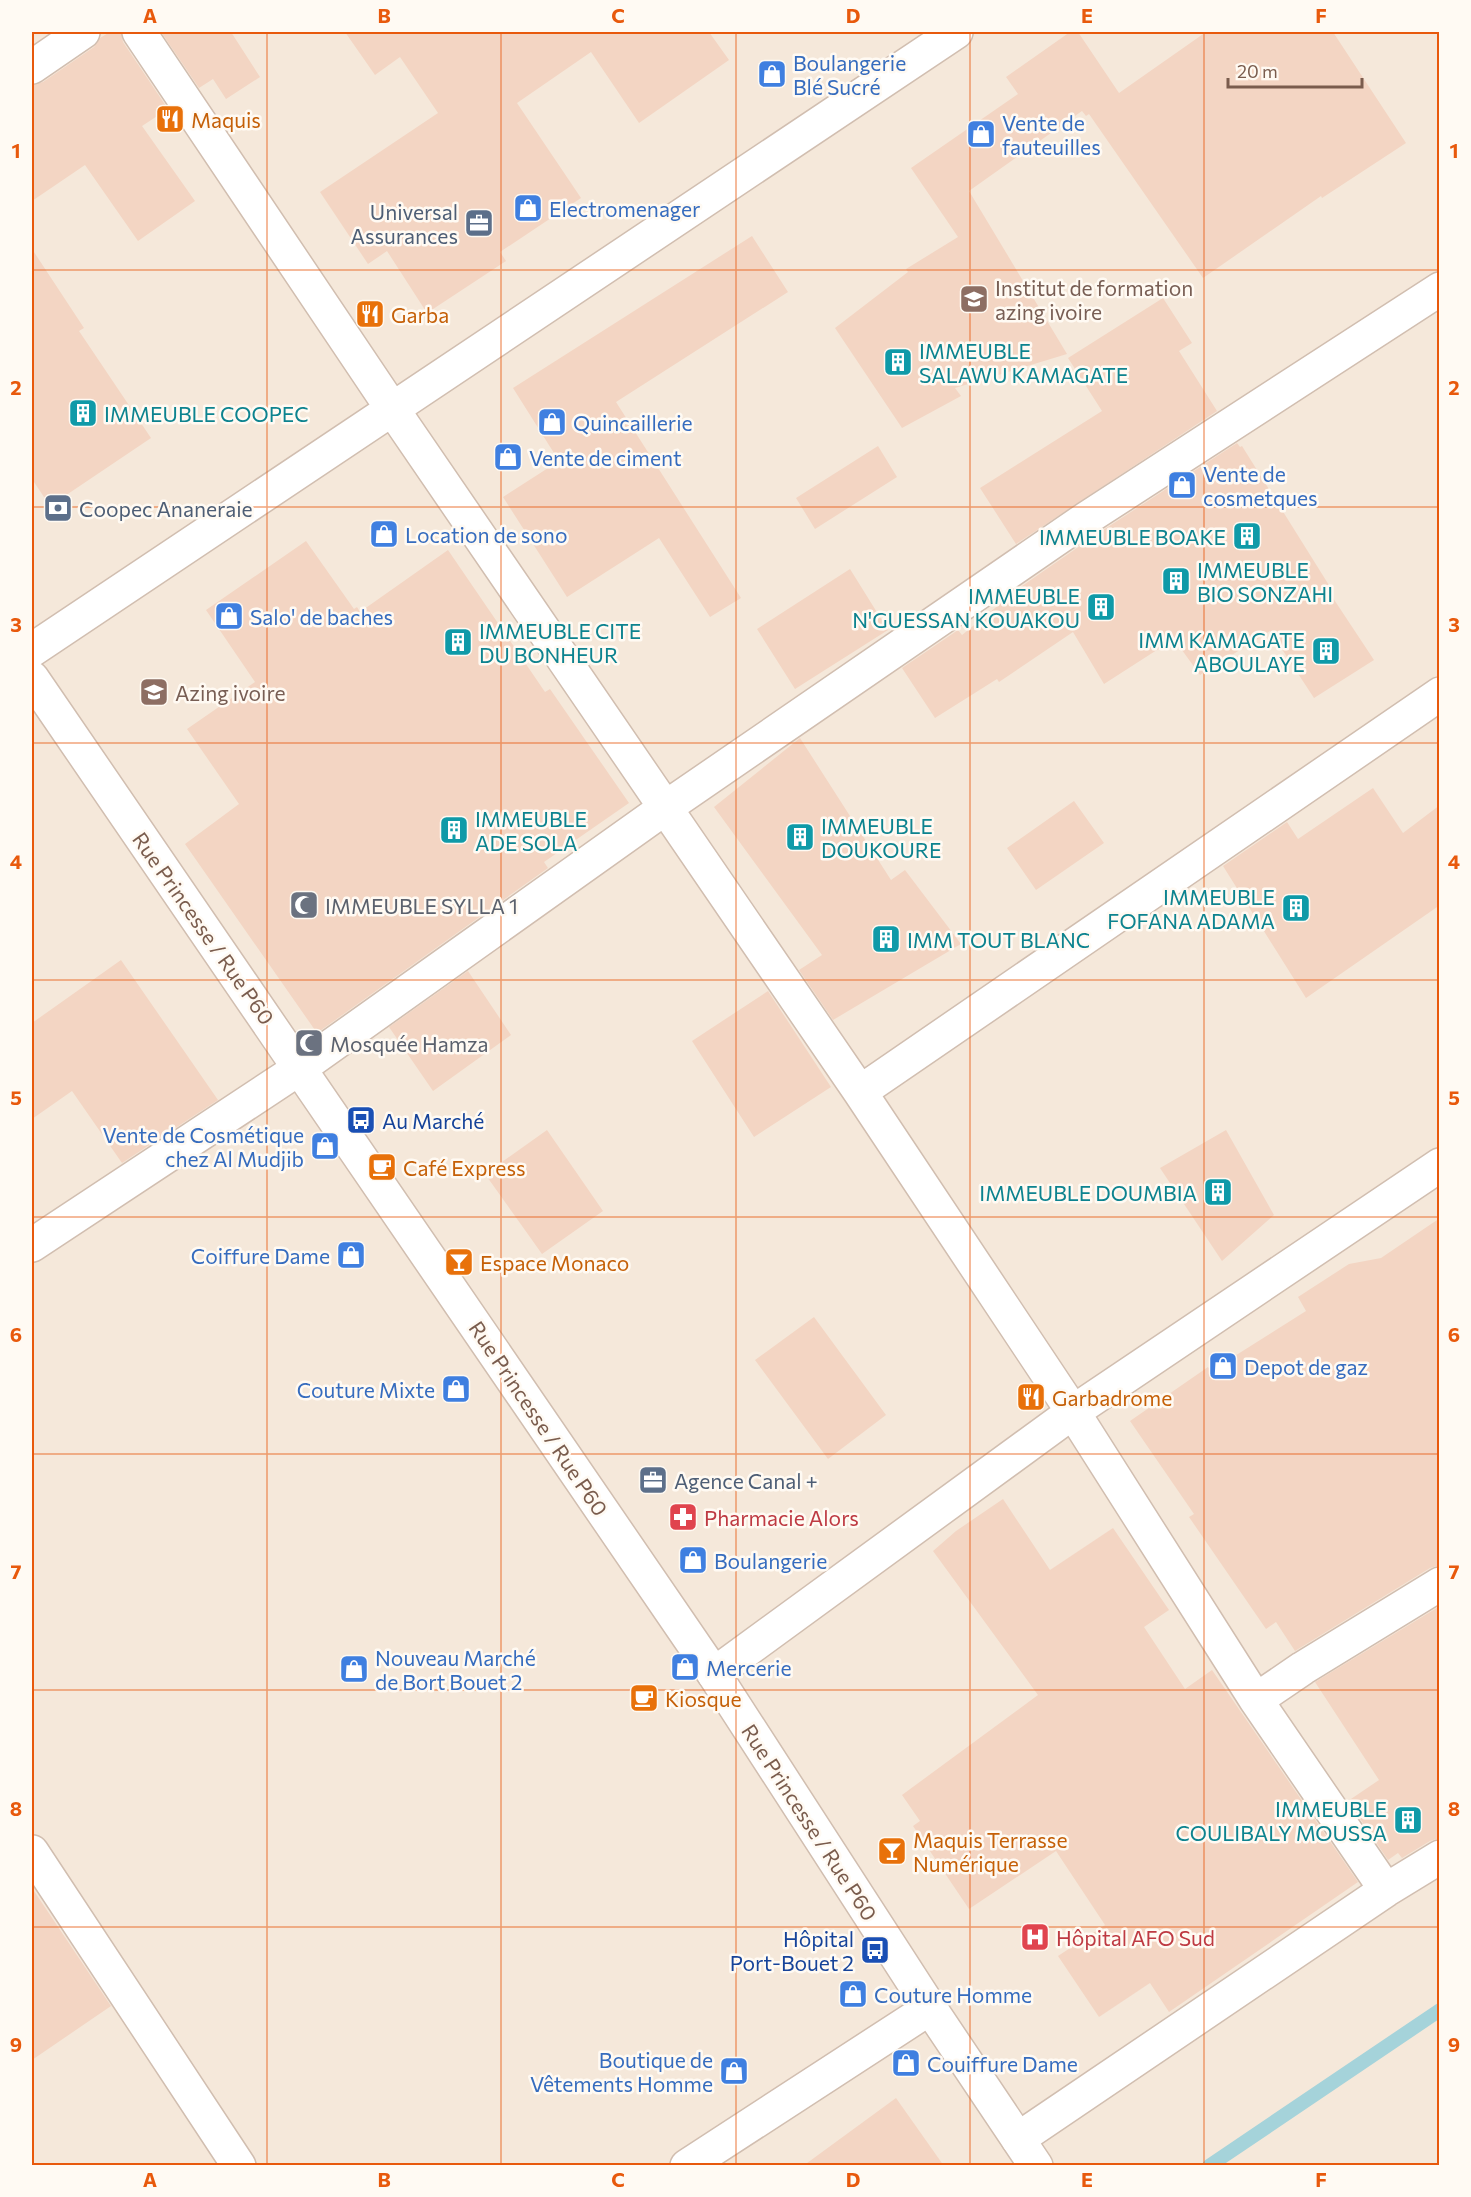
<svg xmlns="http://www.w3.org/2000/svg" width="1471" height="2197" viewBox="0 0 1471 2197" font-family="Commissioner,sans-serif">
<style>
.residential{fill:#f5e8da}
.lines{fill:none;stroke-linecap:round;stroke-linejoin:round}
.stream{stroke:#a5d3da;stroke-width:14}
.building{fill:#f3d5c3}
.minor-casing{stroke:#d1beb0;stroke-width:36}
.tertiary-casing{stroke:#d1beb0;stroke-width:36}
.minor{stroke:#fff;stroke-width:33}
.tertiary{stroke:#fff;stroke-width:33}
.grid{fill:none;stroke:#e8590c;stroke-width:1.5;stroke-opacity:0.55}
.labels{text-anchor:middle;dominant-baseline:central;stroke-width:5;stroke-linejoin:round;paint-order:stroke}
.shop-label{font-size:21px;fill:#366cbe;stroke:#fffaf3;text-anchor:start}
.food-label{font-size:21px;fill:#c56008;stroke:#fffaf3;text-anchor:start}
.service-label{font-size:21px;fill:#4e5e75;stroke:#fffaf3;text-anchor:start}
.education-label{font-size:21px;fill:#785e54;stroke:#fffaf3;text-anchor:start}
.culture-label{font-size:21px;fill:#0d838f;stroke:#fffaf3;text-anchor:start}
.worship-label{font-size:21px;fill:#5b616d;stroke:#fffaf3;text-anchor:start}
.street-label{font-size:21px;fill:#7a5c4d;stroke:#fffaf3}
.transit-label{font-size:21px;fill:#164399;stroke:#fffaf3;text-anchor:start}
.health-label{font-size:21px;fill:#be3a42;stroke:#fffaf3;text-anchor:start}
.neatline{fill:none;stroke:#e8590c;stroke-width:2}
.grid-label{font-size:20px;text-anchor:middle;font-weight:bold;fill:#e8590c}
</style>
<rect width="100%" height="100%" fill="#fdf6ec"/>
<!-- residential -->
<path class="residential" d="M 32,32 L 1439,32 L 1439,2165 L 32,2165 Z"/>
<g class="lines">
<!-- stream -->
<path class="stream" d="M 1209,2166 L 1440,2010"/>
</g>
<!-- building -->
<path class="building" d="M 110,32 L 121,32 L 123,42 L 168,109 L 142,126 L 195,201 L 138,241 L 85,165 L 32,201 L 32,85 L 43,82 L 94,47 L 100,38 Z
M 161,32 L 231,32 L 260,77 L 226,99 L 213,79 L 199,88 Z
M 345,32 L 709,32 L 729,60 L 639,123 L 591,52 L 517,103 L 581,198 L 500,252 L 506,261 L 427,313 L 387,251 L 368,264 L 320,192 L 438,113 L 400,57 L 375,75 Z
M 1070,32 L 1078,32 L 1119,93 L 1206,32 L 1333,32 L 1406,143 L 1322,198 L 1321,196 L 1203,278 L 1089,114 L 1086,116 L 1082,111 L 969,191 L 1067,354 L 955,388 L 961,396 L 902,428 L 835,328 L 908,272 L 906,269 L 958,237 L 911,168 L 1018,94 L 1006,77 Z
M 752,236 L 788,292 L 616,402 L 741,598 L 710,617 L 659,538 L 567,597 L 503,497 L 559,461 L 513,388 Z
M 32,249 L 84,328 L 79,331 L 151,438 L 50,506 L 32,479 Z
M 1163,298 L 1192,343 L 1179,351 L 1217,411 L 1016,544 L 980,488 L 1102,411 L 1068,358 Z
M 1237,443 L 1240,447 L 1242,446 L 1332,590 L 1329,592 L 1374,660 L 1314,698 L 1270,631 L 1200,675 L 1174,639 L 1104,684 L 1073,632 L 999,682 L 997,679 L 935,718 L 902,668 L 958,630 L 962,635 L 1022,586 L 1097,534 Z
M 878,446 L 897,477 L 815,529 L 796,498 Z
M 306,541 L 354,609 L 357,607 L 360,612 L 448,550 L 545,692 L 550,689 L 629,803 L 544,862 L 548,868 L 317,1033 L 185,844 L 239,804 L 187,729 L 255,682 L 206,610 Z
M 850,569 L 888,630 L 795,689 L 757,629 Z
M 800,738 L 891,880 L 905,870 L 961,944 L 833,1020 L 799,970 L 822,955 L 714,807 Z
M 1373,788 L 1403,833 L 1440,805 L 1440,905 L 1306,998 L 1223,866 L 1287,822 L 1298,839 Z
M 1074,801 L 1104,843 L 1036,890 L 1007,848 Z
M 121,960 L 218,1100 L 122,1163 L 72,1091 L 32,1119 L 32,1023 Z
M 468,971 L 511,1035 L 433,1091 L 389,1027 Z
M 768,991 L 831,1087 L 754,1137 L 692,1041 Z
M 547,1130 L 603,1211 L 542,1254 L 485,1174 Z
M 1226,1130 L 1274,1215 L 1222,1261 L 1160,1168 Z
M 1440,1218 L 1440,1565 L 1430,1568 L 1295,1651 L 1276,1622 L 1266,1629 L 1189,1517 L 1194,1514 L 1130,1421 L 1208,1367 L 1211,1371 L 1306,1311 L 1298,1297 L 1349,1264 L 1381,1258 Z
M 814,1317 L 886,1415 L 828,1459 L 755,1360 Z
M 1003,1499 L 1050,1570 L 1113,1528 L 1169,1610 L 1144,1627 L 1185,1689 L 1212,1670 L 1358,1882 L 1169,2012 L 1150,1983 L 1099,2017 L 1058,1956 L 1105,1925 L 1056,1851 L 969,1909 L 913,1826 L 920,1821 L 902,1795 L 1038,1695 L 933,1551 L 956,1531 Z
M 1440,1606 L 1440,1838 L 1430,1841 L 1402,1858 L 1398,1853 L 1388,1860 L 1348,1801 L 1379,1780 L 1315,1682 Z
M 32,1888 L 111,2006 L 32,2060 Z
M 896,2098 L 944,2166 L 803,2166 Z"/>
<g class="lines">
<!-- minor casing -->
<g class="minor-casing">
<path id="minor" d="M 139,32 L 393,410 L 860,1092 L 1073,1412 L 1256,1700 L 1386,1890
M 32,67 L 83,32
M 32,650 L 956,32
M 860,1092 L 1440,694
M 32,1245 L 300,1068 L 665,808 L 1087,518 L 1440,289
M 714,1674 L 1073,1412 L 1440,1165
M 1256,1700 L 1303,1668 L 1440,1584
M 32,1852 L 239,2166
M 1018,2139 L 1386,1890 L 1440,1857
M 687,2166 L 930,2008"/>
</g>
<!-- tertiary casing -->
<g class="tertiary-casing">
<path id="tertiary" d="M 32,678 L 714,1674 L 930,2008 L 1036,2166"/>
</g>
<!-- minor -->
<use href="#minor" class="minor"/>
<!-- tertiary -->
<use href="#tertiary" class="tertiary"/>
</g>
<!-- grid -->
<path class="grid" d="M 267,32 L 267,2166M 501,32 L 501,2166M 736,32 L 736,2166M 970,32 L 970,2166M 1204,32 L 1204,2166M 32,270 L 1440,270M 32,507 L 1440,507M 32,743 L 1440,743M 32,980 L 1440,980M 32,1217 L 1440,1217M 32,1454 L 1440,1454M 32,1690 L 1440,1690M 32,1927 L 1440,1927"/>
<!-- icons -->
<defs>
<g id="shop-square" transform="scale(1.5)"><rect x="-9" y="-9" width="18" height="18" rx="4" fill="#3f7fe0" stroke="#fffaf3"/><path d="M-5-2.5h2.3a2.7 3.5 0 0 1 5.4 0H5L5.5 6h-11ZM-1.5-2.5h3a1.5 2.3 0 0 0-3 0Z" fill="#fff"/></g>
<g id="restaurant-square" transform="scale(1.5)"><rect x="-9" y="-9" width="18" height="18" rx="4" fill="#e8710a" stroke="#fffaf3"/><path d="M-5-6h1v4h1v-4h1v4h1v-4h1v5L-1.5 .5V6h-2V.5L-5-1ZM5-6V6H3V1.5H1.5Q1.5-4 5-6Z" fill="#fff"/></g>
<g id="office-square" transform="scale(1.5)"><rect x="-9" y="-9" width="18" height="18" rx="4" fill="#5c6f8a" stroke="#fffaf3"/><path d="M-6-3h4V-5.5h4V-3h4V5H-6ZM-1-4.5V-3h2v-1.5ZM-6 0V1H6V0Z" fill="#fff"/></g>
<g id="school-square" transform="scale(1.5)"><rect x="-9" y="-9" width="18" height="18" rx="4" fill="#8d6e63" stroke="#fffaf3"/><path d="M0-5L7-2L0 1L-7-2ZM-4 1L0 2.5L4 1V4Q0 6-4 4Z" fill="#fff"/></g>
<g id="building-square" transform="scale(1.5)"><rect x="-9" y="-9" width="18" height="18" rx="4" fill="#0f9aa8" stroke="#fffaf3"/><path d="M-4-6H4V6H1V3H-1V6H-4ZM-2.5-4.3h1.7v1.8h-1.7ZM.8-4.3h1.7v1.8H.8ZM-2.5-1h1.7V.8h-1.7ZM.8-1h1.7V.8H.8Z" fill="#fff"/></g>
<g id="bank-square" transform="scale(1.5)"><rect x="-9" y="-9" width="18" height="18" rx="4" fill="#5c6f8a" stroke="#fffaf3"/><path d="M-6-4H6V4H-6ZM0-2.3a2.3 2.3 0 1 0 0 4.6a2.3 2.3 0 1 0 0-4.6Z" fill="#fff"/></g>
<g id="mosque-square" transform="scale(1.5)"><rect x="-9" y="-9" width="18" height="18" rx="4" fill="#6b7280" stroke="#fffaf3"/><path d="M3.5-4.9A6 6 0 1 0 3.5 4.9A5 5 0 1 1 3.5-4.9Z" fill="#fff"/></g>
<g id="bus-square" transform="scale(1.5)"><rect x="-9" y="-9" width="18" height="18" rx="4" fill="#1a4fb4" stroke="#fffaf3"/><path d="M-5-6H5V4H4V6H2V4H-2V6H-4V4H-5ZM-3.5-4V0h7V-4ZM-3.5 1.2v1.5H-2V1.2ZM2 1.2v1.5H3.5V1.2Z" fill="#fff"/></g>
<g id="cafe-square" transform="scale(1.5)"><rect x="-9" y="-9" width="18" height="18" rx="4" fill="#e8710a" stroke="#fffaf3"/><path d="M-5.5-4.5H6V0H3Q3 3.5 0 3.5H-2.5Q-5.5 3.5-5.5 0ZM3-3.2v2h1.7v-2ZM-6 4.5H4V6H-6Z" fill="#fff"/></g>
<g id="bar-square" transform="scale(1.5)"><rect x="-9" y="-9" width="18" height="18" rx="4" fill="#e8710a" stroke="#fffaf3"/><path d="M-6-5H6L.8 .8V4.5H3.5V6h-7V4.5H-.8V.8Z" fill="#fff"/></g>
<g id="pharmacy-square" transform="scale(1.5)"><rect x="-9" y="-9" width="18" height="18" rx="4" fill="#e0444e" stroke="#fffaf3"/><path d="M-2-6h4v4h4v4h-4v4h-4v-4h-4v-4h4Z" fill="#fff"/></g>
<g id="hospital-square" transform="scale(1.5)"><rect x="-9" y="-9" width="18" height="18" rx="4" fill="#e0444e" stroke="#fffaf3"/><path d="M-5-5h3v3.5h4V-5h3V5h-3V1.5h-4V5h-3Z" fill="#fff"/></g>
</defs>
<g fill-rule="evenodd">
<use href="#shop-square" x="772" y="74"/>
<use href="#restaurant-square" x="170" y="119"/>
<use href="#shop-square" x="981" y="134"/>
<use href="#shop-square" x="528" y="208"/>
<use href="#office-square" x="479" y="223"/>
<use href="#school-square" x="974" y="299"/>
<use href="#restaurant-square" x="370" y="314"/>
<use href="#building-square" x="898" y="362"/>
<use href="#building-square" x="83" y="413"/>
<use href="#shop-square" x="552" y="422"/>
<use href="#shop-square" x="508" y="457"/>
<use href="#shop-square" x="1182" y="485"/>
<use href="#bank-square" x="58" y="508"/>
<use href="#shop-square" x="384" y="534"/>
<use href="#building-square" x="1247" y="536"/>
<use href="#building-square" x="1176" y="581"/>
<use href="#building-square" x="1101" y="607"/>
<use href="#shop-square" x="229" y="616"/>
<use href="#building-square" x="458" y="642"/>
<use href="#building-square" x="1326" y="651"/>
<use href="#school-square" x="154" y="692"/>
<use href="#building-square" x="454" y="830"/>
<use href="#building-square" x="800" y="837"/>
<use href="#mosque-square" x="304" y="905"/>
<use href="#building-square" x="1296" y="908"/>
<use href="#building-square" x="886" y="939"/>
<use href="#mosque-square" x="309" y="1043"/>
<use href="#bus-square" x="361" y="1120"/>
<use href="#shop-square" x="325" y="1146"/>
<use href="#cafe-square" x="382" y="1167"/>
<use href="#building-square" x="1218" y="1192"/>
<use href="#shop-square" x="351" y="1255"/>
<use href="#bar-square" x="459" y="1262"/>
<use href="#shop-square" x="1223" y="1366"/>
<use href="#shop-square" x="456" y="1389"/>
<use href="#restaurant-square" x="1031" y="1397"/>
<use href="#office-square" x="653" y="1480"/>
<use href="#pharmacy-square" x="683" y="1517"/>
<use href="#shop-square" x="693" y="1560"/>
<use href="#shop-square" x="685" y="1667"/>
<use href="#shop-square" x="354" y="1669"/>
<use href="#cafe-square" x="644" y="1698"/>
<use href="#building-square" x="1408" y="1820"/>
<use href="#bar-square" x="892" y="1851"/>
<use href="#hospital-square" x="1035" y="1937"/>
<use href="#bus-square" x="875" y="1950"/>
<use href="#shop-square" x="853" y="1994"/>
<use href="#shop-square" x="906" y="2063"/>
<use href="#shop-square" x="734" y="2071"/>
</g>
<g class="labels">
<!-- shop labels -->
<g class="shop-label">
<text x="793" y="62">Boulangerie<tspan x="793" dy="24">Blé Sucré</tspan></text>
<text x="1002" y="122">Vente de<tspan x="1002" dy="24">fauteuilles</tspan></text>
<text x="549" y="208">Electromenager</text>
<text x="573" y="422">Quincaillerie</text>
<text x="529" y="457">Vente de ciment</text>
<text x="1203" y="473">Vente de<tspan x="1203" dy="24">cosmetques</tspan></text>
<text x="405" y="534">Location de sono</text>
<text x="250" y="616">Salo' de baches</text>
<text x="304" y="1134" text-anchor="end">Vente de Cosmétique<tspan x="304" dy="24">chez Al Mudjib</tspan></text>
<text x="330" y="1255" text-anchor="end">Coiffure Dame</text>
<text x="1244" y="1366">Depot de gaz</text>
<text x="435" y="1389" text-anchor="end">Couture Mixte</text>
<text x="714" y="1560">Boulangerie</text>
<text x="375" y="1657">Nouveau Marché<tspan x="375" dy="24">de Bort Bouet 2</tspan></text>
<text x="706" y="1667">Mercerie</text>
<text x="874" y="1994">Couture Homme</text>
<text x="713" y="2059" text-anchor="end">Boutique de<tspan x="713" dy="24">Vêtements Homme</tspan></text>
<text x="927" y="2063">Couiffure Dame</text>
</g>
<!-- food labels -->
<g class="food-label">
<text x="191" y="119">Maquis</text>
<text x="391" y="314">Garba</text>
<text x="403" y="1167">Café Express</text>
<text x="480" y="1262">Espace Monaco</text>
<text x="1052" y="1397">Garbadrome</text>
<text x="665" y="1698">Kiosque</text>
<text x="913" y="1839">Maquis Terrasse<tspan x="913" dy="24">Numérique</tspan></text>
</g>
<!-- service labels -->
<g class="service-label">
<text x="458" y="211" text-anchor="end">Universal<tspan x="458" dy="24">Assurances</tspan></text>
<text x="79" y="508">Coopec Ananeraie</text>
<text x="674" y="1480">Agence Canal +</text>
</g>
<!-- education labels -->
<g class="education-label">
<text x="995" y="287">Institut de formation<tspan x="995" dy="24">azing ivoire</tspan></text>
<text x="175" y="692">Azing ivoire</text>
</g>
<!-- culture labels -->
<g class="culture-label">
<text x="919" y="350">IMMEUBLE<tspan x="919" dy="24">SALAWU KAMAGATE</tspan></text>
<text x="104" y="413">IMMEUBLE COOPEC</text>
<text x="1226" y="536" text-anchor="end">IMMEUBLE BOAKE</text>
<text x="1197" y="569">IMMEUBLE<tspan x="1197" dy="24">BIO SONZAHI</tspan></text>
<text x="1080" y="595" text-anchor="end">IMMEUBLE<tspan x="1080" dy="24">N'GUESSAN KOUAKOU</tspan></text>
<text x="479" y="630">IMMEUBLE CITE<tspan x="479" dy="24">DU BONHEUR</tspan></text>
<text x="1305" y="639" text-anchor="end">IMM KAMAGATE<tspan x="1305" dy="24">ABOULAYE</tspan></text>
<text x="475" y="818">IMMEUBLE<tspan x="475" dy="24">ADE SOLA</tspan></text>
<text x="821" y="825">IMMEUBLE<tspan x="821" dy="24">DOUKOURE</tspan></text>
<text x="1275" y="896" text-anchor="end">IMMEUBLE<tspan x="1275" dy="24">FOFANA ADAMA</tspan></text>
<text x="907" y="939">IMM TOUT BLANC</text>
<text x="1197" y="1192" text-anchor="end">IMMEUBLE DOUMBIA</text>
<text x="1387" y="1808" text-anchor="end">IMMEUBLE<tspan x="1387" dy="24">COULIBALY MOUSSA</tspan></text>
</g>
<!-- worship labels -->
<g class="worship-label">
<text x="325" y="905">IMMEUBLE SYLLA 1</text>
<text x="330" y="1043">Mosquée Hamza</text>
</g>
<!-- street labels -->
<g class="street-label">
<text transform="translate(204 928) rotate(55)">Rue Princesse / Rue P60</text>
<text transform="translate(539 1418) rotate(56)">Rue Princesse / Rue P60</text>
<text transform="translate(810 1822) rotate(57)">Rue Princesse / Rue P60</text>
</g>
<!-- transit labels -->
<g class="transit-label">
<text x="382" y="1120">Au Marché</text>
<text x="854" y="1938" text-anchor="end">Hôpital<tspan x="854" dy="24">Port-Bouet 2</tspan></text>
</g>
<!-- health labels -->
<g class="health-label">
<text x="704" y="1517">Pharmacie Alors</text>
<text x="1056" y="1937">Hôpital AFO Sud</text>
</g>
</g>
<!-- border -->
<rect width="1471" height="2197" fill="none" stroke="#fffaf3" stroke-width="66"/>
<!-- scale -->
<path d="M1228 78v9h134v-9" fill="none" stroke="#7a5c4d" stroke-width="3"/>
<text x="1237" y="78" font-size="18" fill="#7a5c4d" stroke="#fffaf3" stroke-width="4.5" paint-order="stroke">20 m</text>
<rect x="33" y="33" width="1405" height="2131" class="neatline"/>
<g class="grid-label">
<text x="150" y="23">A</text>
<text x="384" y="23">B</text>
<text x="618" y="23">C</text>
<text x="853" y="23">D</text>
<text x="1087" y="23">E</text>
<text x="1321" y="23">F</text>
<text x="16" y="158">1</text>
<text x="1454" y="158">1</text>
<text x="16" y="395">2</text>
<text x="1454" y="395">2</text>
<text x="16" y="632">3</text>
<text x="1454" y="632">3</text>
<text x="16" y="869">4</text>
<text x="1454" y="869">4</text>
<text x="16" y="1105">5</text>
<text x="1454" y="1105">5</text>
<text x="16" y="1342">6</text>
<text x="1454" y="1342">6</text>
<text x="16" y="1579">7</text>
<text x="1454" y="1579">7</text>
<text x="16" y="1816">8</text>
<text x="1454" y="1816">8</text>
<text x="16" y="2052">9</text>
<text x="1454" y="2052">9</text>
<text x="150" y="2187">A</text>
<text x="384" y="2187">B</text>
<text x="618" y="2187">C</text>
<text x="853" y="2187">D</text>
<text x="1087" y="2187">E</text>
<text x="1321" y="2187">F</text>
</g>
</svg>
